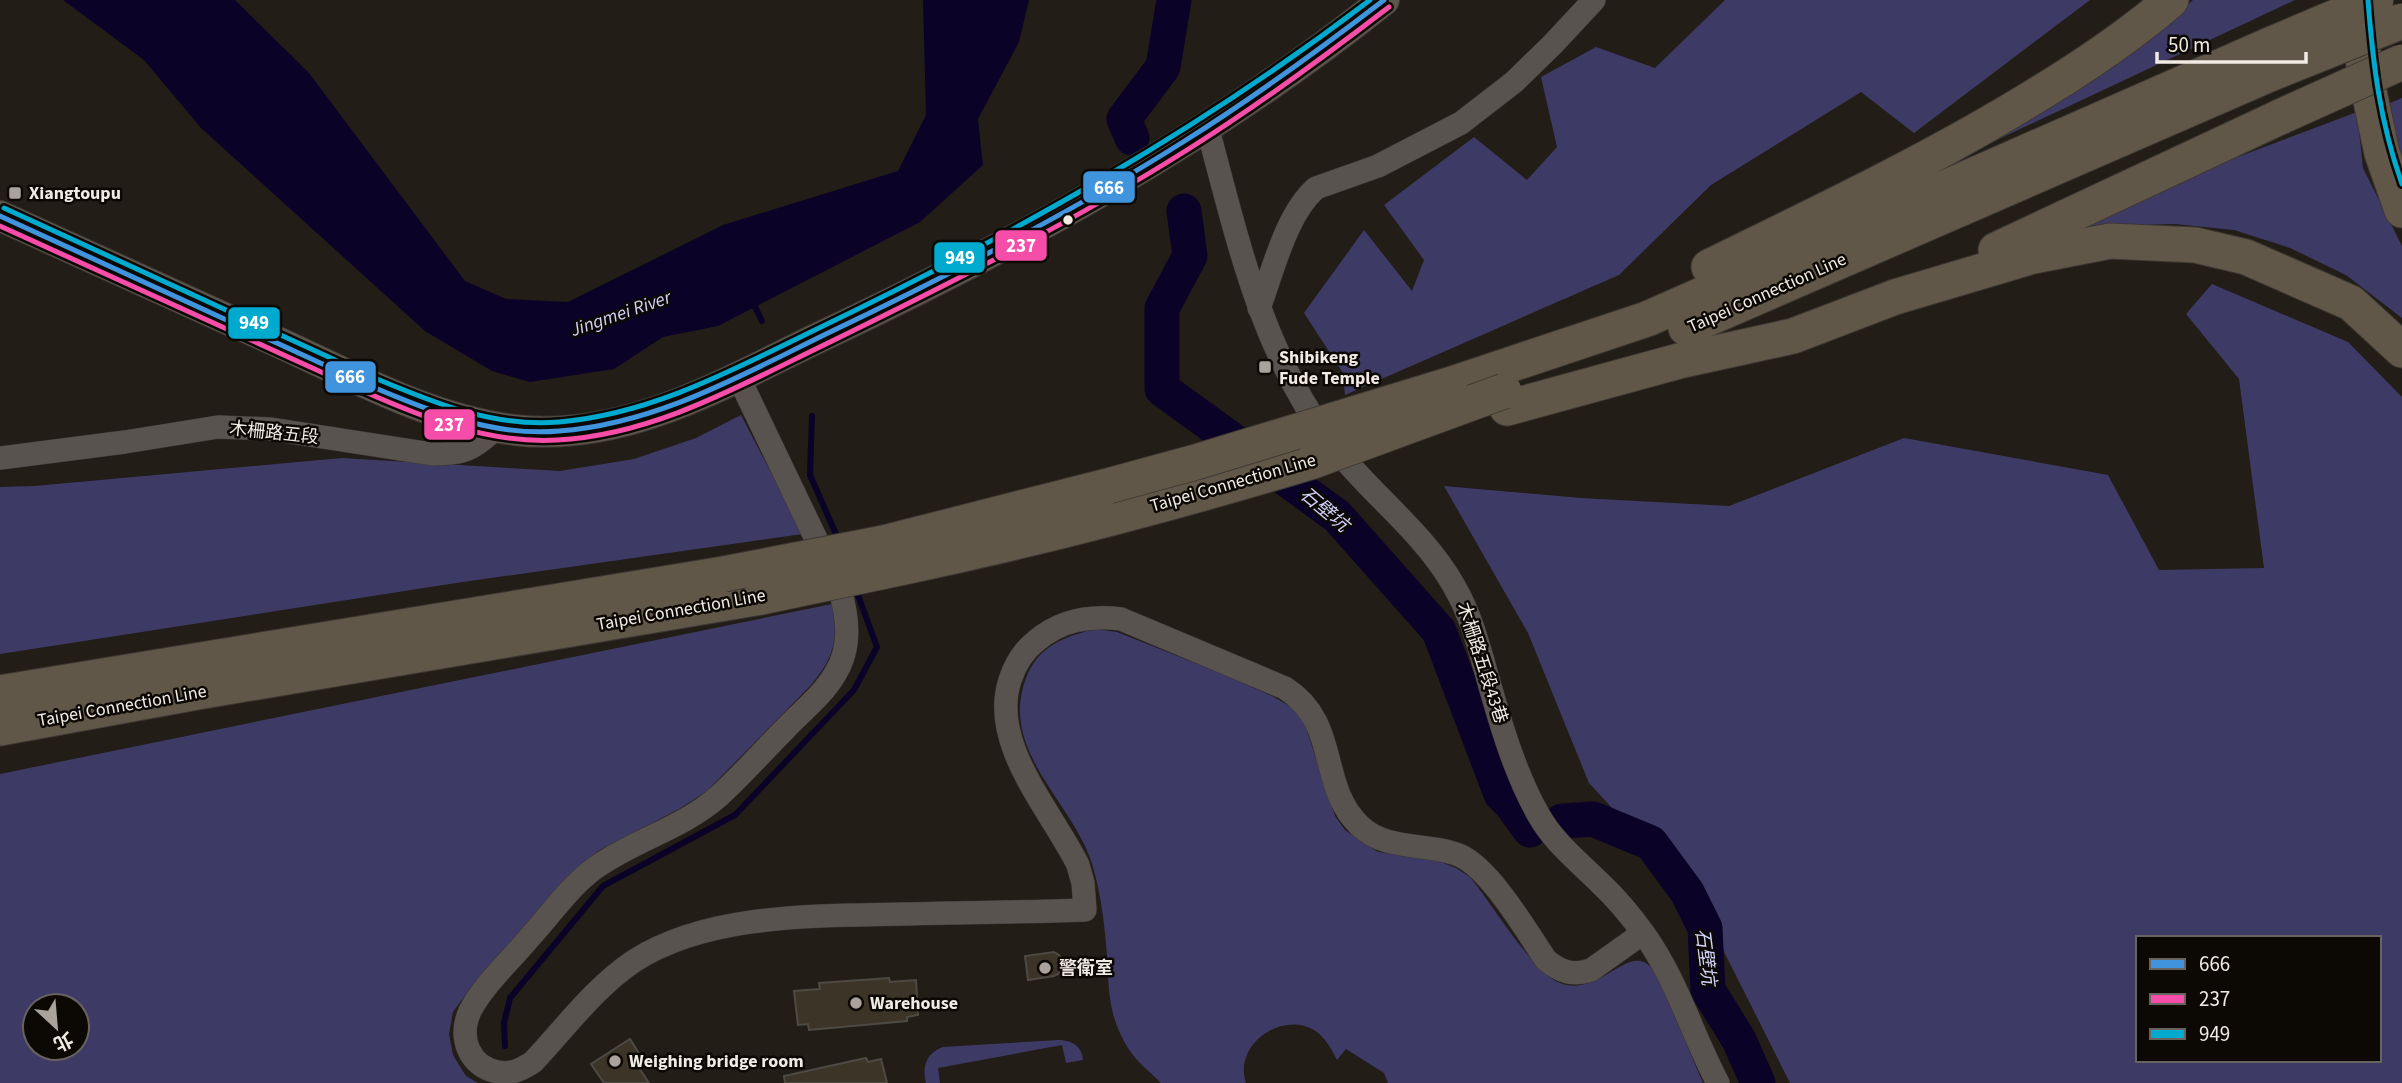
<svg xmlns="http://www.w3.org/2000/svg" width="2402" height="1083" viewBox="0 0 2402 1083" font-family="'Source Sans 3','Noto Sans TC',sans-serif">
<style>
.green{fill:#3e3a66;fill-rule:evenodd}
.water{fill:#0b0327}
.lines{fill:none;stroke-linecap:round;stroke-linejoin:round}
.stream{stroke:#0b0327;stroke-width:6}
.river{stroke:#0b0327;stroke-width:35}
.building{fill:#3c3426;stroke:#4d4944;stroke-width:2}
.minor-casing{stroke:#3d3834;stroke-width:24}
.major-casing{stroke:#3d3834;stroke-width:32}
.highway-casing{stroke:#3d3834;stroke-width:37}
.minor{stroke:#58534f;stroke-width:23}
.major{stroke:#5d564c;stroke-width:30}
.highway{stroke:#615748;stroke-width:35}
.highway-bridge-casing{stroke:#3d3834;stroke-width:37;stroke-linecap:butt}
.highway-bridge{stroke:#615748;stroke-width:35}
.bus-1-casing{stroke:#0c0905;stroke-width:10}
.bus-2-casing{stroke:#0c0905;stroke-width:10}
.bus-3-casing{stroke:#0c0905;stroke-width:10}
.bus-1{stroke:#4094de;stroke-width:5}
.bus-2{stroke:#f54da8;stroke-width:5}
.bus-3{stroke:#00a9ce;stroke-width:5}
.poi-dot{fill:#a9a39c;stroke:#0c0905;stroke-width:2.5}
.bus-dot{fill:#f1ebe3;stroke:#0c0905;stroke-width:2.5}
.labels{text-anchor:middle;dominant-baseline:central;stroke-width:5;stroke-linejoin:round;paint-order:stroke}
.poi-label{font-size:18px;font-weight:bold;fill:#f1ebe3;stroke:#0c0905;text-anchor:start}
.street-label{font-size:18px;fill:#f1ebe3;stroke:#0c0905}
.water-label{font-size:19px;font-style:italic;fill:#d2d2fa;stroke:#0c0905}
.line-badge{stroke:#0c0905;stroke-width:2.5}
.badge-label{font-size:19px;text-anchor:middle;font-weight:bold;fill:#fff}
</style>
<rect width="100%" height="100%" fill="#221d17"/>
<!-- green -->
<path class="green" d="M 1725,0 L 2090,0 L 1914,133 L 1861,92 L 1711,185 L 1619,275 L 1345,395 L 1343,373 L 1304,313 L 1364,230 L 1412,291 L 1424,260 L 1384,205 L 1474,137 L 1527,180 L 1557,147 L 1541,77 L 1596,47 L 1655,68 Z
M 2193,0 L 2295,0 L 1950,162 L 2152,35 Z
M 2402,98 L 2402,158 L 2393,131 L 2390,103 Z
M 2357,112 L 2363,168 L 2402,246 L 2402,318 L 2346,275 L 2290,248 L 2234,230 L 2175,224 L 2084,226 L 2230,160 Z
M 2212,284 L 2348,342 L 2402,397 L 2402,1083 L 1790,1083 L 1699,902 L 1589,783 L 1528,633 L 1444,486 L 1581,498 L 1729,506 L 1904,438 L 2108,475 L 2159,570 L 2264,568 L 2239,379 L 2186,314 ZM 2138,938 L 2379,938 L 2379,1060 L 2138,1060 Z
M 741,415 L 803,534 L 456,583 L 0,654 L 0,487 L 35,486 L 342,458 L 560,471 L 634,459 L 696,438 Z
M 832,604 C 839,639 834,658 811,685 L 707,791 L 679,809 L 598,851 L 574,871 L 472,986 L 453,1012 L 449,1034 L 453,1055 L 466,1076 L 478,1083 L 0,1083 L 0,774 ZM 35,1006 L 77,1006 L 77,1048 L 35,1048 Z
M 1096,629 L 1117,632 L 1225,675 L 1272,696 L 1293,708 L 1304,722 L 1335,816 L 1345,830 L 1378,852 L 1436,860 L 1456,868 L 1470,877 C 1491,902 1533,973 1560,983 C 1593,996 1619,958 1640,961 C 1648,962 1652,969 1657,974 L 1703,1083 L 1388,1083 L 1384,1073 L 1346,1049 L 1337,1060 C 1331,1048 1325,1037 1314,1030 C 1281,1011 1233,1045 1246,1083 L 1161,1083 C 1150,1072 1136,1061 1128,1048 C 1108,1015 1109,992 1107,956 C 1105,927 1101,895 1093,867 C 1075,803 998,752 1026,678 C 1038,646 1065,636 1096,629 Z
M 1058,1040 C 1072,1040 1082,1046 1083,1060 L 1066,1063 L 1062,1045 L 938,1068 L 940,1083 L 926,1083 C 922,1067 926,1053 943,1047 Z"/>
<!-- water -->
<path class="water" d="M 63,0 L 235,0 L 309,73 L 465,281 L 506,299 L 568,302 L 723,225 L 898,171 L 926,115 L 923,0 L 1029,0 L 1019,42 L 978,119 L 983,165 L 920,222 L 718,326 L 663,337 L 614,369 L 530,382 L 492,371 L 425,331 L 201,128 L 144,60 Z"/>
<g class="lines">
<!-- stream -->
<path class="stream" d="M 752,301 L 762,321
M 812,416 L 810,475 L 839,541
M 505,1046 L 504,1023 L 510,998 L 603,886 L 735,815 L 854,690 L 877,647 L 855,587"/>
<!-- river -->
<path class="river" d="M 1132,138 L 1124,119 L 1163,67 L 1174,0
M 1184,211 L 1190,256 L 1162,308 L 1162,389 L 1337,516 L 1439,631 L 1501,794 L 1511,804 L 1530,830
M 1562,821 L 1593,819 L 1651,843 L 1687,892 L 1705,928 L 1708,990 L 1739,1040 L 1758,1083"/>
</g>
<!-- building -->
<path class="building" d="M 1054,952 L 1059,955 L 1063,961 L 1060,973 L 1054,976 L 1028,980 L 1025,956 Z
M 889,978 L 890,982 L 916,980 L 918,1015 L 907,1017 L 907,1021 L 809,1030 L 808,1024 L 798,1025 L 794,991 L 820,989 L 819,983 Z
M 630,1039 L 640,1055 L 633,1059 L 649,1083 L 604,1083 L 591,1064 Z
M 866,1058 L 868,1062 L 881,1059 L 887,1083 L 785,1083 L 784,1076 Z"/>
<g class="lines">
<!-- minor casing -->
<g class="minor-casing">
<path id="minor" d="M 1207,126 C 1237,237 1261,351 1331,443 C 1369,493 1423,531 1454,586 C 1471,615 1479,647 1488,679 C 1501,725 1515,773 1538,814 C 1554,843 1578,861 1601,884 C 1617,899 1631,916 1644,934 C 1677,980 1692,1034 1718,1083
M 1259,308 C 1273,271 1286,214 1316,188 L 1378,166 L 1461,123 L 1514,82 L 1553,44 L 1594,0
M 738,376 L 839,587 C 848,616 852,647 835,674 C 823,695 802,711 786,728 C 763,751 742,775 719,796 C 683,828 634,840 595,868 C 570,886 551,914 530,937 C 511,960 484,984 470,1011 C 458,1037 469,1067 498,1072 C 511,1075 522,1069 533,1062 C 565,1028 595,987 634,961 C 709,913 818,916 904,914 C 964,913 1025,912 1085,910 L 1083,883 L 1078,865 C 1051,810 989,744 1010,680 C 1015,665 1023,651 1036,641 C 1061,620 1089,615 1121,619 L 1285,688 C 1341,724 1317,785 1360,826 C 1387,852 1430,842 1461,856 C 1491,870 1527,932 1546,960 C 1561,972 1572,976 1591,970 L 1643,933
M 0,458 L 125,442 L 218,427 L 271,429 L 432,454 C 468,454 471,449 498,427"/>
</g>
<!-- major casing -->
<g class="major-casing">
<path id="major" d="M 0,216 C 94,258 188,301 282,344 C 356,378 432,420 514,430 C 625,443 724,383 820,337 C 1018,244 1213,137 1384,0"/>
</g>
<!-- highway casing -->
<g class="highway-casing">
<path id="highway" d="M 2360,7 L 2364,68 L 2382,153 L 2402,210
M 1996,250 L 2280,117
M 1709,267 C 1815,215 1921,165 2022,104 C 2074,73 2125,40 2171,0
M 1686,328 L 2272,73
M 1449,385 L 1647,319 L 2272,44
M 1507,408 L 1679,361 L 1793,336 L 1895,297 L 2033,256 L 2110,241 L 2195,245 L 2246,257 L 2351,303 L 2402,350
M 884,543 L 1108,486
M 904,567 C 1042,538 1178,502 1313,461
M 0,693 L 724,574
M 0,728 L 197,692 L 761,597"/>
</g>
<!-- minor -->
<use href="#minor" class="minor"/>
<!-- major -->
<use href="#major" class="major"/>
<!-- highway -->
<use href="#highway" class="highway"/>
<!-- highway-bridge casing -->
<g class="highway-bridge-casing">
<path id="highway-bridge" d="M 2272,44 L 2376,0
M 2272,73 L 2402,21
M 2280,117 L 2402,62
M 1313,461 L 1504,391
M 1108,486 L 1196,462 L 1449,385
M 724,574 L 884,543
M 761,597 L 904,567"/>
</g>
<!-- highway-bridge -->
<use href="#highway-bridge" class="highway-bridge"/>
<!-- bus-1 casing -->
<g class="bus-1-casing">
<path id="bus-1" d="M 0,216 L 366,384 C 426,410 492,437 559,431 C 656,424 740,376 826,334 C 948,276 1069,214 1183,142 C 1253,98 1319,50 1384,0"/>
</g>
<!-- bus-2 casing -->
<g class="bus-2-casing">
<path id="bus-2" d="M 0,226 L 363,391 C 424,418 489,444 557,440 C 654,435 741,385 826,344 C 949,284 1071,223 1187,150 C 1257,106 1324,57 1389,7"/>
</g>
<!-- bus-3 casing -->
<g class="bus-3-casing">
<path id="bus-3" d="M 2368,0 C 2373,65 2380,122 2402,184
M 4,208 L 370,376 C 429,401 493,428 559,422 C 654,414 736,368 821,327 C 1016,233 1197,132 1370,0"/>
</g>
<!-- bus-1 -->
<use href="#bus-1" class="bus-1"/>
<!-- bus-2 -->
<use href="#bus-2" class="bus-2"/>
<!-- bus-3 -->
<use href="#bus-3" class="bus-3"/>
</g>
<!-- markers -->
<g class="poi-dot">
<rect x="8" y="186" width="14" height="14" rx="3.5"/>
<rect x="1258" y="360" width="14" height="14" rx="3.5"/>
<circle cx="1045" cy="968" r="7"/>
<circle cx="856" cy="1003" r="7"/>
<circle cx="615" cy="1061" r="7"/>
</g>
<circle class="bus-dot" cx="1068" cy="220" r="6"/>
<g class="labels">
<!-- poi labels -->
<g class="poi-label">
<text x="29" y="193">Xiangtoupu</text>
<text x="1279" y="357">Shibikeng<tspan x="1279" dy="21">Fude Temple</tspan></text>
<text x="1059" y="968">警衛室</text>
<text x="870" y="1003">Warehouse</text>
<text x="629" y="1061">Weighing bridge room</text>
</g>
<!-- street labels -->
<g class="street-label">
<text transform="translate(1767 293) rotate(-24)">Taipei Connection Line</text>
<text transform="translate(274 433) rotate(6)">木柵路五段</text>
<text transform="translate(1233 483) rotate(-16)">Taipei Connection Line</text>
<text transform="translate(681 610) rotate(-10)">Taipei Connection Line</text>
<text transform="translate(1482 663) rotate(72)">木柵路五段43巷</text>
<text transform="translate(122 706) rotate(-10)">Taipei Connection Line</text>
</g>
<!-- water labels -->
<g class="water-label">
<text transform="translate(621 314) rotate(-19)">Jingmei River</text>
<text transform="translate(1324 510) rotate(40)">石壁坑</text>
<text transform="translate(1705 957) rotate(83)">石壁坑</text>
</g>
</g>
<g class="line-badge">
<rect x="1082" y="170" width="54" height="34" rx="7" fill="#4094de"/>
<rect x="994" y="229" width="54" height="33" rx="7" fill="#f54da8"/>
<rect x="933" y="241" width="53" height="33" rx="7" fill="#00a9ce"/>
<rect x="227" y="306" width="54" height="34" rx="7" fill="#00a9ce"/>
<rect x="324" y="360" width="53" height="34" rx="7" fill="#4094de"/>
<rect x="423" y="408" width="53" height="33" rx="7" fill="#f54da8"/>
</g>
<g class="badge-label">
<text x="1109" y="194">666</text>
<text x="1021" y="252">237</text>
<text x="960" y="264">949</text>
<text x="254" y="329">949</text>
<text x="350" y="383">666</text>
<text x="449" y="431">237</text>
</g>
<!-- legend -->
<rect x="2136" y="936" width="245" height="126" fill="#0c0905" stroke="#68635e" stroke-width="2"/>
<rect x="2150" y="959" width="35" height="10" fill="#4094de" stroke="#68635e" stroke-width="2"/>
<text x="2199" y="971" font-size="21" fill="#f1ebe3">666</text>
<rect x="2150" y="994" width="35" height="10" fill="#f54da8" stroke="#68635e" stroke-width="2"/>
<text x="2199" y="1006" font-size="21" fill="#f1ebe3">237</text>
<rect x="2150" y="1029" width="35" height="10" fill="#00a9ce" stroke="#68635e" stroke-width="2"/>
<text x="2199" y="1041" font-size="21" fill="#f1ebe3">949</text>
<!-- north arrow -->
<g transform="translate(56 1027) rotate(154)"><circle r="33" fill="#0c0905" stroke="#68635e" stroke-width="2"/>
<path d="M0-5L12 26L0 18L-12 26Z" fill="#a9a39c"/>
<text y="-10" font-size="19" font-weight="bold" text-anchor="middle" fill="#f1ebe3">北</text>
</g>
<!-- scale -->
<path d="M2157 52v10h149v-10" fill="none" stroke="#f1ebe3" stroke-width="3.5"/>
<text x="2168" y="52" font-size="21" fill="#f1ebe3" stroke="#0c0905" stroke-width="5" paint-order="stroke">50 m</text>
</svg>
